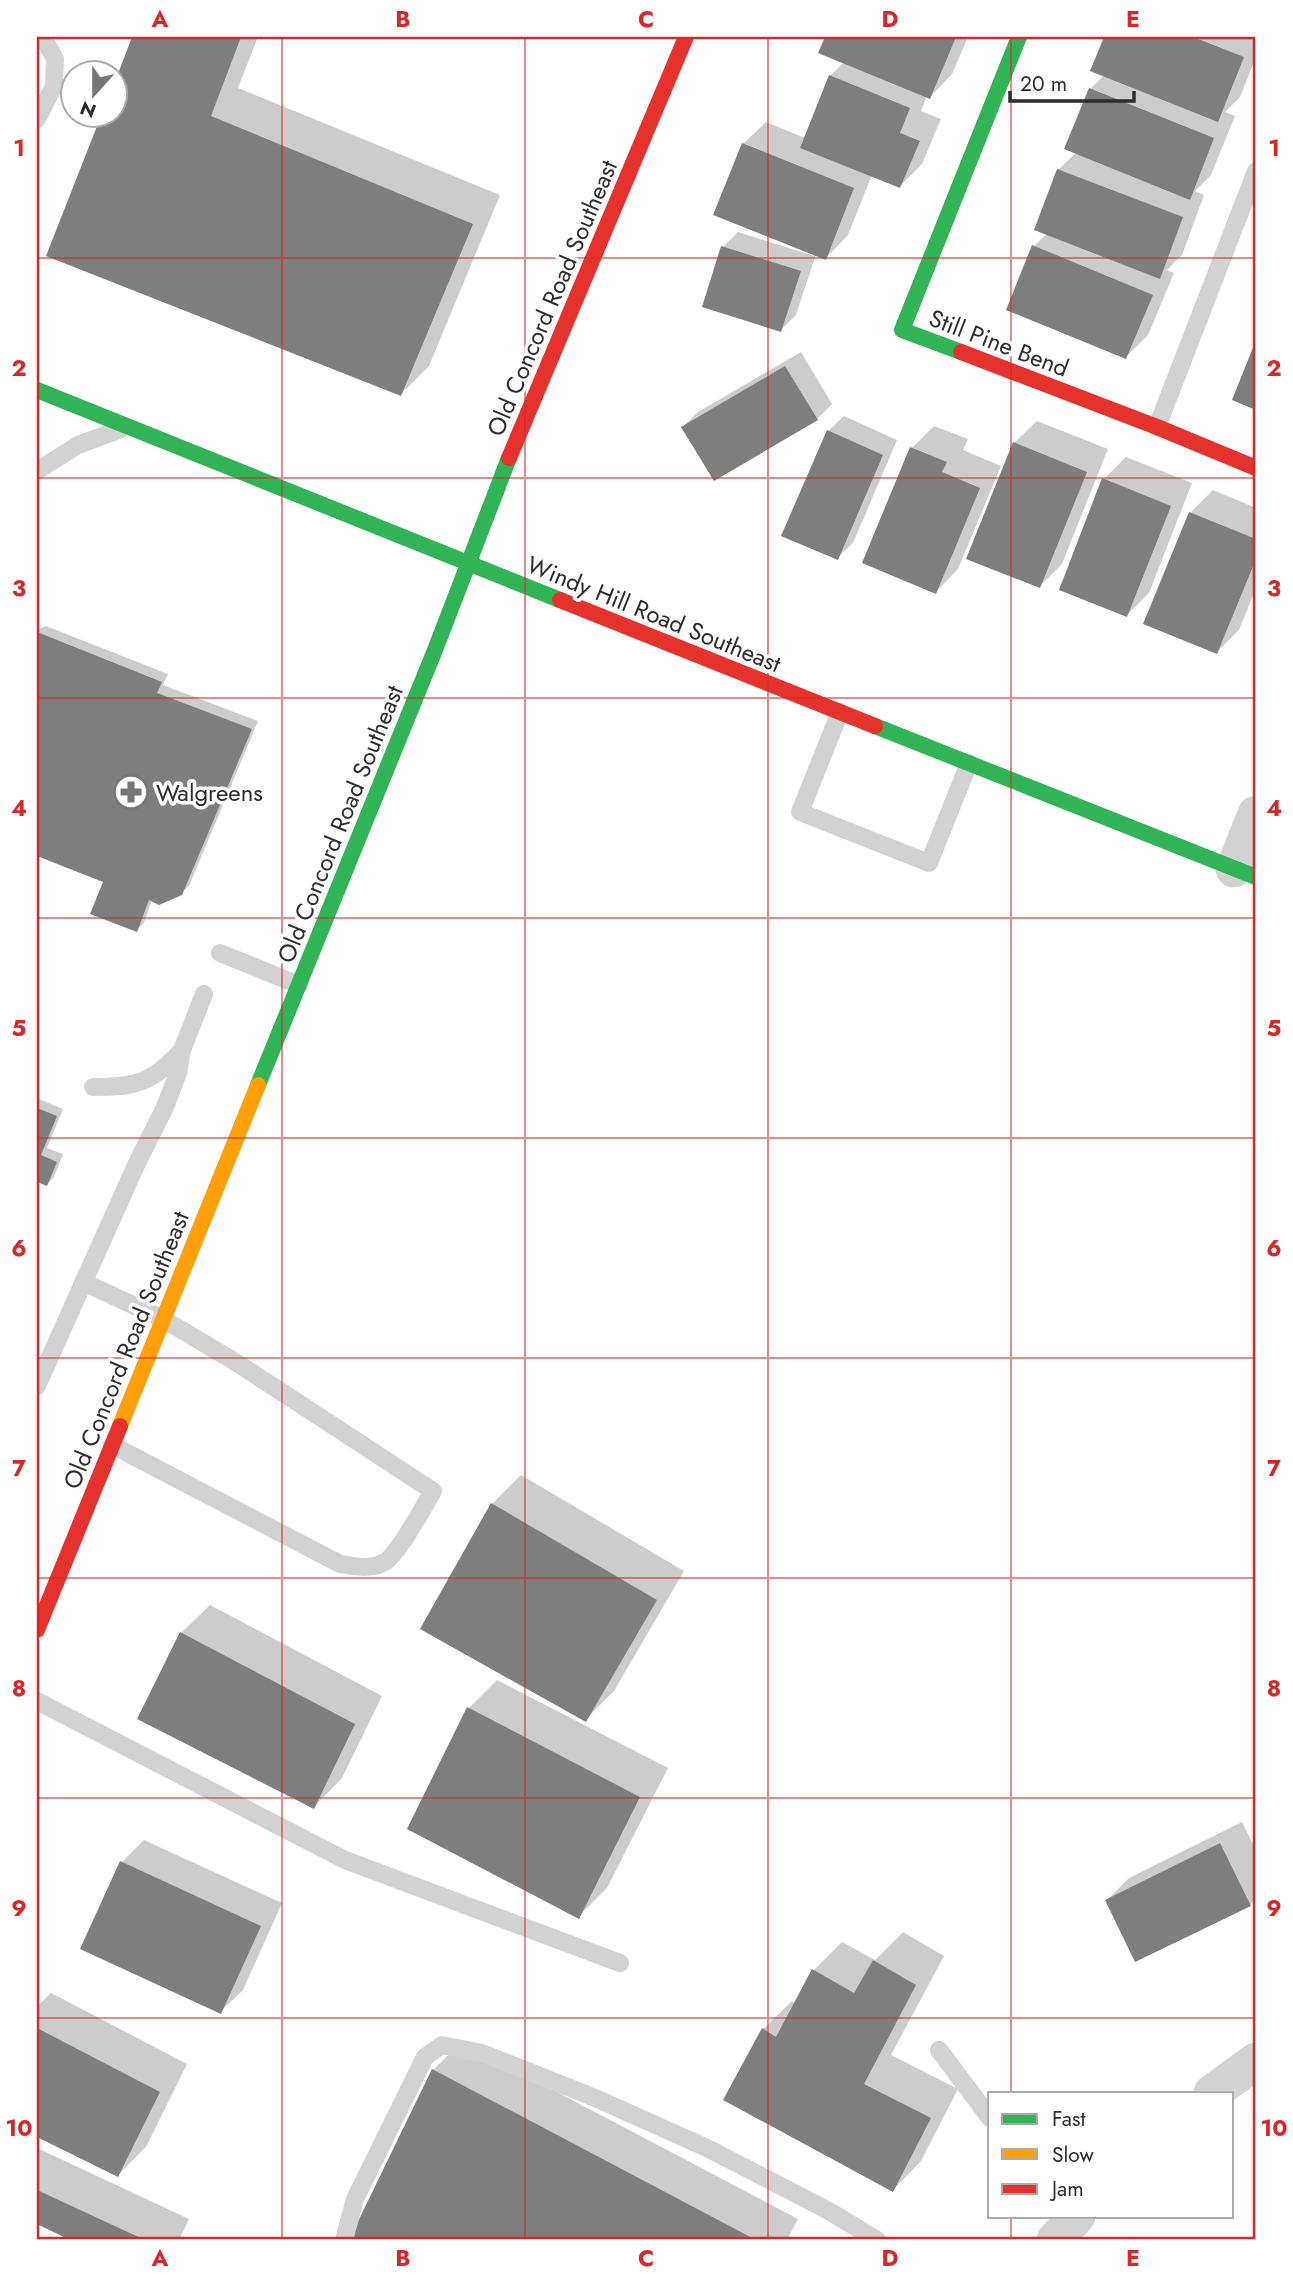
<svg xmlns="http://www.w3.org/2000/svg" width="1293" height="2277" viewBox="0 0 1293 2277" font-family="Jost,sans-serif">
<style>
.shadow{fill:#0003}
.building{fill:#7e7e7e}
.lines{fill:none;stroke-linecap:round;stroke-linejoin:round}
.lane{stroke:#d2d2d2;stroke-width:18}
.street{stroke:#d2d2d2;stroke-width:37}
.fast{stroke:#30b455;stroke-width:16}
.slow{stroke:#ff9f0a;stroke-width:16}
.jam{stroke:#e5322d;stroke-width:16}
.grid{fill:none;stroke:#d62828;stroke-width:2;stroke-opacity:0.55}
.labels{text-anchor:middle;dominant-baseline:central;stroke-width:7;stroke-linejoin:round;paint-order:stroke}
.street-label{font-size:24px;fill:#2d2d2d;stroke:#fff}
.poi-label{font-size:24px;fill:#2d2d2d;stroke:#fff;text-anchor:start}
.neatline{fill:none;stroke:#d62828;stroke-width:2.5}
.grid-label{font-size:23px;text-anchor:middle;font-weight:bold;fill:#d62828}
</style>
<rect width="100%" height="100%" fill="#fff"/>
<!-- shadow -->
<path class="shadow" d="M 134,37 L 258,37 L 238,88 L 500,195 L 429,366 L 401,394 L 48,255 L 103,116 L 116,116 L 116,83 Z
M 827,37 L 968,37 L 952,74 L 930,97 L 927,95 L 921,111 L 941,119 L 922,164 L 900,186 L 872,175 L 848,235 L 826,258 L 816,254 L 796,315 L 781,330 L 723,247 L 738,232 L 814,256 L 815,253 L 743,144 L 766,122 L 805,138 L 830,76 L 844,62 L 820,52 Z
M 1106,37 L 1256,37 L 1256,57 L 1240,97 L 1225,112 L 1235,116 L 1211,175 L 1195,191 L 1204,195 L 1182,255 L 1167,270 L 1174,273 L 1148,335 L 1126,357 L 1034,246 L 1047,234 L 1058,170 L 1077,152 L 1090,89 L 1104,75 L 1093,70 Z
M 801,352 L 832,404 L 817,419 L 683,427 L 698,412 Z
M 844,416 L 897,440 L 853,543 L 837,558 L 828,431 Z
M 1037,421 L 1108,449 L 1062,564 L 1040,586 L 1014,443 Z
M 934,426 L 968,439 L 963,450 L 1001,466 L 958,569 L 936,592 L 912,448 Z
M 1126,457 L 1192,483 L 1149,593 L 1127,615 L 1104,479 Z
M 1213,490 L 1256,508 L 1256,588 L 1239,630 L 1217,652 L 1190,513 Z
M 46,626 L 168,674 L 163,685 L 258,721 L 189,886 L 181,893 L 152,900 L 144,923 L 136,930 L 105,881 L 37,854 L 37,630 Z
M 37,1098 L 63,1109 L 47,1148 L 63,1154 L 54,1177 L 47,1184 L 37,1180 Z
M 521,1475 L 684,1571 L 614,1691 L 585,1720 L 492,1504 Z
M 210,1605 L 382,1696 L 342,1778 L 314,1807 L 181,1633 Z
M 497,1680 L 668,1768 L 607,1888 L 578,1917 L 469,1708 Z
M 1242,1822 L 1256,1850 L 1256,1898 L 1250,1904 L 1107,1900 L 1129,1878 Z
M 144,1840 L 282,1903 L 243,1990 L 220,2012 L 122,1862 Z
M 903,1932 L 944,1956 L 891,2055 L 958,2089 L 921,2161 L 893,2190 L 763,2029 L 792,2001 L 796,2004 L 814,1970 L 842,1942 L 875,1960 Z
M 51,1993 L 187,2064 L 146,2147 L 118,2175 L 37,2135 L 37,2007 Z
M 462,2042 L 798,2219 L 787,2240 L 351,2240 L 433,2070 Z
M 37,2148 L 189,2219 L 179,2240 L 75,2240 L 37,2223 Z"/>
<!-- building -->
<path class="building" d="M 132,37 L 241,37 L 211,116 L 473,224 L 401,396 L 46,256 L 101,116 L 116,116 L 116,79 Z
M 825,37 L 956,37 L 930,99 L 818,53 Z
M 1104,37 L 1193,37 L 1244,57 L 1218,122 L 1090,71 Z
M 829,75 L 910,108 L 900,133 L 920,141 L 900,188 L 800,148 Z
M 1089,88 L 1214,138 L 1190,200 L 1064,149 Z
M 742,143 L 854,188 L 826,260 L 713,215 Z
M 1057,169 L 1183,217 L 1160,279 L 1034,230 Z
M 1032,245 L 1153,295 L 1126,359 L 1006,310 Z
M 721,246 L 801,271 L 781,332 L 702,307 Z
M 1256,340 L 1256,410 L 1232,400 Z
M 785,366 L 818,420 L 714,481 L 681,427 Z
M 827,430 L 883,455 L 838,560 L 781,536 Z
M 1013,442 L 1087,472 L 1040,588 L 966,559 Z
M 910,447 L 947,462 L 942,472 L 980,488 L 936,594 L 862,563 Z
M 1102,478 L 1171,506 L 1127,617 L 1059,590 Z
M 1189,512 L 1256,539 L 1256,559 L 1217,654 L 1143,624 Z
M 37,632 L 162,682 L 157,693 L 252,729 L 182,895 L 159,905 L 149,900 L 137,932 L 90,914 L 103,882 L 37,856 Z
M 37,1108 L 57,1116 L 41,1155 L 57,1162 L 47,1186 L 37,1182 Z
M 491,1503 L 657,1600 L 586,1722 L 420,1629 Z
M 180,1632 L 355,1724 L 314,1809 L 137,1719 Z
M 467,1707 L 640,1797 L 579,1919 L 407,1829 Z
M 1220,1843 L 1251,1906 L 1135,1962 L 1105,1900 Z
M 120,1861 L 261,1926 L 221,2014 L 80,1949 Z
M 873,1960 L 916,1985 L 864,2084 L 931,2118 L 893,2192 L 723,2100 L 762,2028 L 776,2037 L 812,1969 L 854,1993 Z
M 37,2028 L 160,2092 L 118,2177 L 37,2137 Z
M 432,2069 L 756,2240 L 349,2240 Z
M 37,2190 L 145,2240 L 70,2240 L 37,2224 Z"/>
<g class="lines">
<!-- lane -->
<path class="lane" d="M 37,119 L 54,86 L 55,59 L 43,37
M 1157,427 L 1256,171
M 37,471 L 78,445 L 121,429
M 840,712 L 800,812 L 929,863 L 969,763
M 220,953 L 299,985
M 93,1087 C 137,1087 152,1083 182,1050
M 83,1282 L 163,1319 L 237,1363 L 433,1491 C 424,1506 397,1557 383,1563 C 369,1570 354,1566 340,1564 L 112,1445
M 37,1386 L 137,1163 L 165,1107 L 178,1073 L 182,1050 L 204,994
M 37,1701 L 345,1860 L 620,1963
M 939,2050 L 990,2118
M 344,2240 L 355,2199 L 425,2057 L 442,2045 L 482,2053 L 593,2097 L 707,2148 L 829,2211 L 877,2240"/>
<!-- street -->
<path class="street" d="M 1234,869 L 1256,814
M 1212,2093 L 1256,2061
M 1055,2240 L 1077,2216"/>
<!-- fast -->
<path class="fast" d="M 961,352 L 902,330 L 1019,37
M 37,390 L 560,600
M 875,726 L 1256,877
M 258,1085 L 435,650 L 509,458"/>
<!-- slow -->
<path class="slow" d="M 120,1426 L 258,1085"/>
<!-- jam -->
<path class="jam" d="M 961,352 L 1157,427 L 1256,468
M 509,458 L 686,37
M 560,600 L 875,726
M 37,1630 L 120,1426"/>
</g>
<!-- grid -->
<path class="grid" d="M 282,37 L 282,2240M 525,37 L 525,2240M 768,37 L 768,2240M 1011,37 L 1011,2093M 37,258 L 1256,258M 37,478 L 1256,478M 37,698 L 1256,698M 37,918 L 1256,918M 37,1138 L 1256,1138M 37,1358 L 1256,1358M 37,1578 L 1256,1578M 37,1798 L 1256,1798M 37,2018 L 1256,2018M 1011,2216 L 1011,2240"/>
<!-- icons -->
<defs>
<g id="pharmacy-ring" transform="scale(1.75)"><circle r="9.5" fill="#fff" stroke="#767676" stroke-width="1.5"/><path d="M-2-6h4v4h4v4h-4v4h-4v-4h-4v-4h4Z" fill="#767676"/></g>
</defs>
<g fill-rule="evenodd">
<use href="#pharmacy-ring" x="131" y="792"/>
</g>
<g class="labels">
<!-- street labels -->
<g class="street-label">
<text transform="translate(552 298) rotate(-67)">Old Concord Road Southeast</text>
<text transform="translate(999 343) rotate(21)">Still Pine Bend</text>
<text transform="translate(654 614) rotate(22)">Windy Hill Road Southeast</text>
<text transform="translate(340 824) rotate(-68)">Old Concord Road Southeast</text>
<text transform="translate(126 1350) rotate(-68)">Old Concord Road Southeast</text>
</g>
<!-- poi labels -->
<g class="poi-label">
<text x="156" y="792">Walgreens</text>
</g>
</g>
<!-- border -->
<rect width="1293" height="2277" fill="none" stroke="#ffffff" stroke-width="77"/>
<!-- legend -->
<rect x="988" y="2092" width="245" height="126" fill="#ffffff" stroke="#ababab" stroke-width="2"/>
<rect x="1002" y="2114" width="35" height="10" fill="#30b455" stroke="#ababab" stroke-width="2"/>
<text x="1052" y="2126" font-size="21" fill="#2d2d2d">Fast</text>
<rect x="1002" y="2149" width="35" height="10" fill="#ff9f0a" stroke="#ababab" stroke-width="2"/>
<text x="1052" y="2162" font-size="21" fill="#2d2d2d">Slow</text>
<rect x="1002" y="2184" width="35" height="10" fill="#e5322d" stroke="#ababab" stroke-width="2"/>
<text x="1052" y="2196" font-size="21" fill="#2d2d2d">Jam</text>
<!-- north arrow -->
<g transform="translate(94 94) rotate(201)"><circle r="33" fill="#ffffff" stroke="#ababab" stroke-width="2"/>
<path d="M0-5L12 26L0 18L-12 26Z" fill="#767676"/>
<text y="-10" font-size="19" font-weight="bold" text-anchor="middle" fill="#2d2d2d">N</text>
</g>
<!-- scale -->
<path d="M1010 91v10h124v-10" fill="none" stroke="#2d2d2d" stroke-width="3.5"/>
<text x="1020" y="91" font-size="21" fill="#2d2d2d" stroke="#ffffff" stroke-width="5" paint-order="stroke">20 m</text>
<rect x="38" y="38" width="1216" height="2200" class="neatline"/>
<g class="grid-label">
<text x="160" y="27">A</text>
<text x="403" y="27">B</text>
<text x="646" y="27">C</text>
<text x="890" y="27">D</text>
<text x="1133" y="27">E</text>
<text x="19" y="156">1</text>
<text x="1274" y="156">1</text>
<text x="19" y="376">2</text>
<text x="1274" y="376">2</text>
<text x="19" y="596">3</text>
<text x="1274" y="596">3</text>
<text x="19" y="816">4</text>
<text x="1274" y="816">4</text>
<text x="19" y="1036">5</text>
<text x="1274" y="1036">5</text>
<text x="19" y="1256">6</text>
<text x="1274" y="1256">6</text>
<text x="19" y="1476">7</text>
<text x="1274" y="1476">7</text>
<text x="19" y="1696">8</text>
<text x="1274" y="1696">8</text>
<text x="19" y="1916">9</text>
<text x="1274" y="1916">9</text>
<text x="19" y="2136">10</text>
<text x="1274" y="2136">10</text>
<text x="160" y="2266">A</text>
<text x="403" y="2266">B</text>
<text x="646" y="2266">C</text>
<text x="890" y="2266">D</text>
<text x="1133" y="2266">E</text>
</g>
</svg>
